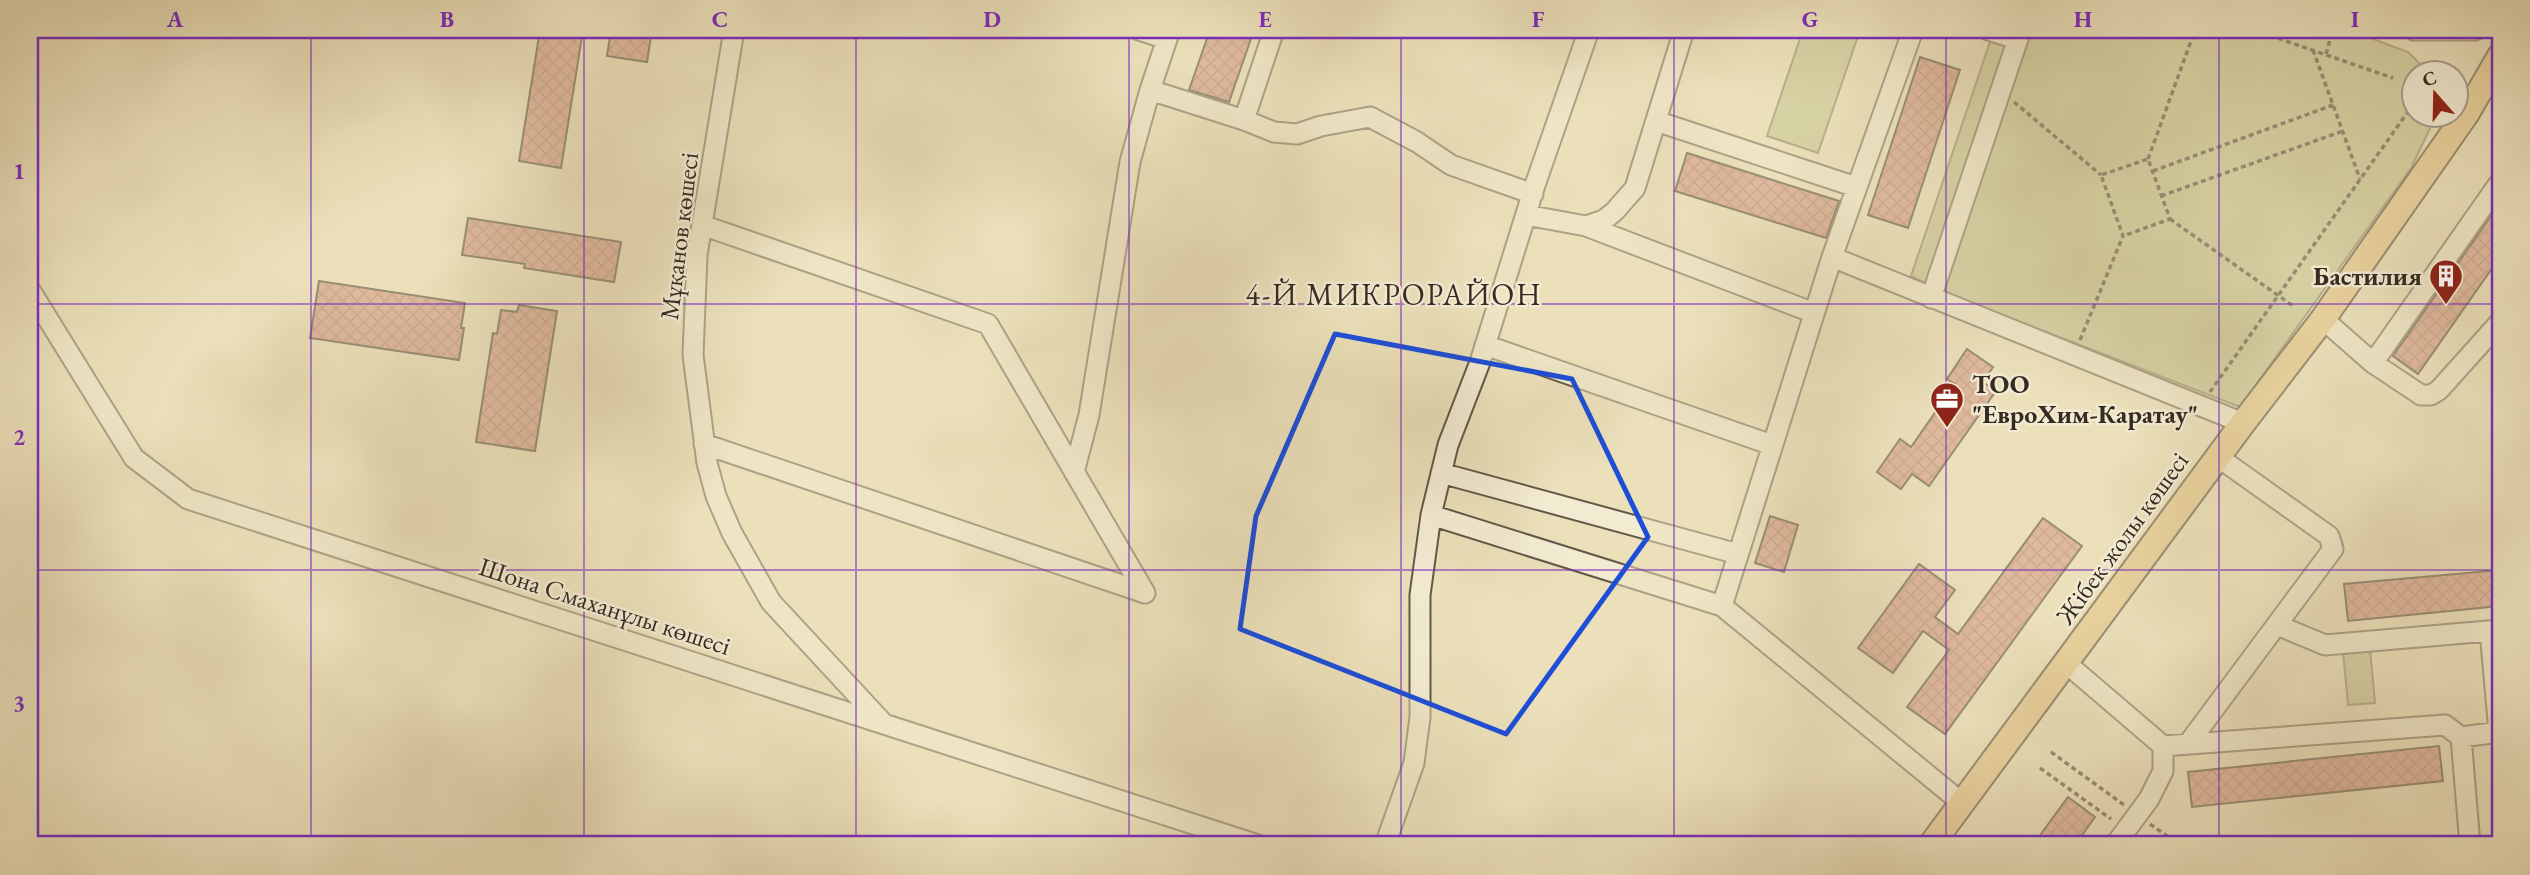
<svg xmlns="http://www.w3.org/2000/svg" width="2530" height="875" viewBox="0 0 2530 875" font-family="'EB Garamond',serif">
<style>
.park{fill:#bfc08b;stroke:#7a7656;stroke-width:2}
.building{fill:url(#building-cross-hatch);stroke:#352b22;stroke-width:2}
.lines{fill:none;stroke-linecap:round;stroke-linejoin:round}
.minor-casing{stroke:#625848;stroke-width:23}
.major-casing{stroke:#352b22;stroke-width:28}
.path{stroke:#352b22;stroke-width:3.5;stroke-dasharray:5 3.5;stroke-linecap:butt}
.minor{stroke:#f2ebd2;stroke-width:19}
.major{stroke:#e6c07d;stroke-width:24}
.marked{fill:none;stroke:#1d4ed8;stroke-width:5;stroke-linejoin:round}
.grid{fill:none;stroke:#7b2cbf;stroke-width:2;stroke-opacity:0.55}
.labels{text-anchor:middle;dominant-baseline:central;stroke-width:5;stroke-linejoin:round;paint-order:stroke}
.street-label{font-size:26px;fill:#352b22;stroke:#f2ebd2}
.poi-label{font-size:26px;font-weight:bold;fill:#352b22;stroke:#f2ebd2;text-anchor:end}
.quarter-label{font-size:30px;letter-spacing:2px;fill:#352b22;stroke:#f2ebd2}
.neatline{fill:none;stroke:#7b2cbf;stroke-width:2.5}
.grid-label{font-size:23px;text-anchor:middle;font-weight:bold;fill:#7b2cbf}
</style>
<defs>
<pattern id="building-cross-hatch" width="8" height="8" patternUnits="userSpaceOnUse" patternTransform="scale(1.75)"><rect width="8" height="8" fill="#d18979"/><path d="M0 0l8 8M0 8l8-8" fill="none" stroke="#aa7063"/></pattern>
</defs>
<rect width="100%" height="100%" fill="#ebe0ba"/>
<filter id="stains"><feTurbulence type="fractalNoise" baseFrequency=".00286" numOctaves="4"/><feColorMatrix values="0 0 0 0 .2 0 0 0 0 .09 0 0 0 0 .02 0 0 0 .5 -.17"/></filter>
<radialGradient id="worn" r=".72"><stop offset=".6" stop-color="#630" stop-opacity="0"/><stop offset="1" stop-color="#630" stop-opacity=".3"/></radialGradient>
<!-- park -->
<path class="park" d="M 1803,30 L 1860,30 L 1818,153 L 1767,136 Z
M 1994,30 L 2349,30 L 2408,52 L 2429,73 L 2414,74 L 2414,116 L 2436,116 L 2411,168 L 2240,407 L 1941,291 L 1911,276 Z
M 2370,649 L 2375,703 L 2348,705 L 2343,651 Z"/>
<!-- building -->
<path class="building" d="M 540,30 L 583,30 L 561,168 L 519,161 Z
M 611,30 L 652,30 L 647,62 L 607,56 Z
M 1210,30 L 1254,30 L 1229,102 L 1189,90 Z
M 1920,57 L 1960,70 L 1908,228 L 1868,215 Z
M 1687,153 L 1839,201 L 1826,238 L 1675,191 Z
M 2500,203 L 2500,257 L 2418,374 L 2393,356 Z
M 468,218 L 621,242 L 614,282 L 524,268 L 525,264 L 462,255 Z
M 319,281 L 465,303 L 461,328 L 464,328 L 459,360 L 310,338 Z
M 519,305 L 557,311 L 535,451 L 476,442 L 493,333 L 497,334 L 501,310 L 517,312 Z
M 1967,349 L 1993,367 L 1983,382 L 1996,391 L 1929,486 L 1912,474 L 1901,489 L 1877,472 L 1900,439 L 1911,447 L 1955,384 L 1947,379 Z
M 1770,516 L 1798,525 L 1784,572 L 1755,563 Z
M 2043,518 L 2082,546 L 1945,734 L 1907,707 L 1949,650 L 1923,631 L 1893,673 L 1858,648 L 1919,564 L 1955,590 L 1935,617 L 1958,634 Z
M 2500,570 L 2500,606 L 2348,621 L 2344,584 Z
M 2439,746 L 2443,781 L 2192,807 L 2188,772 Z
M 2068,797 L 2095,817 L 2075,845 L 2033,845 Z"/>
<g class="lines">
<!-- minor casing -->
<g class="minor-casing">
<path id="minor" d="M 734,30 L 697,255 L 693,355 L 707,463 L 716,496 L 732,533 L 771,602 L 884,724
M 1139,30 L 1167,39 L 1170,30
M 1913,30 L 1832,257 L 2243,423
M 1988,30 L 2017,39
M 2414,30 L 2475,30
M 1167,39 L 1150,90 L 1244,120 L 1274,30
M 1244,120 L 1274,132 L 1297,134 L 1321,126 L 1370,117 L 1417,142 L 1451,165 L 1533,194
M 1656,121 L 1856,187
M 2500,182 L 2373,363 L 2421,395 L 2431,395 L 2439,390 L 2500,322
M 1526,215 L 1586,226 L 1604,220 L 1615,211 L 1635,188 L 1684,30
M 702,225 L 988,324 L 1145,593 L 704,444
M 1586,226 L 1814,313
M 30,290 L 134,458 L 188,499 L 1258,845
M 1931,298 L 2021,30
M 2323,319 L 2373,363
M 1485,345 L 1772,445
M 1074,472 L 1089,415 L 1130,162 L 1150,90
M 1441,473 L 1738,554
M 1431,515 L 1722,606 L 1832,257
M 1722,606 L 1962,803
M 2277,625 L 2325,645 L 2500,630
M 2490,631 L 2499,732
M 2066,663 L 2163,746 L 2445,725 L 2461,737 L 2500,732
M 2461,737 L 2470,845
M 2188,744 L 2333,549 L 2329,536 L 2218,457
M 1385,845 L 1414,763 L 1420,717 L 1420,595 L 1431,515 L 1448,445 L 1480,362 L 1535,185 L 1589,30
M 2115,845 L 2149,799 L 2163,771 L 2163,746"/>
</g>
<!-- major casing -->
<g class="major-casing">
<path id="major" d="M 1931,845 L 2243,423 L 2323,319 L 2467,113 L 2500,56"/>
</g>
<!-- path -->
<path class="path" d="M 2254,30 L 2393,78
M 2313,50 L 2360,179
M 2326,54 L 2331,36
M 2014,102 L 2101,175
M 2148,159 L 2195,30
M 2153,171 L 2333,105
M 2161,196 L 2343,131
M 2170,219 L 2293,306
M 2080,340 L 2123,236 L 2101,175 L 2148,159 L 2170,219 L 2123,236
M 2210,392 L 2407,113
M 2051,752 L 2124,805
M 2040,768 L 2111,819
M 2150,824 L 2180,845"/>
<!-- minor -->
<use href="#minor" class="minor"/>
<!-- major -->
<use href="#major" class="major"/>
</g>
<!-- marked area -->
<path d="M0 0H2530V875H0ZM 1335,334 L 1572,379 L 1648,537 L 1506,734 L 1240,629 L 1256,516 Z" fill="#ebe0ba" fill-opacity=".55" fill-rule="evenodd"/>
<path class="marked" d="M 1335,334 L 1572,379 L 1648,537 L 1506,734 L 1240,629 L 1256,516 Z"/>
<!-- grid -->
<path class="grid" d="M 311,30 L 311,845M 584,30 L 584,845M 856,30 L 856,845M 1129,30 L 1129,845M 1401,30 L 1401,845M 1674,30 L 1674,845M 1946,30 L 1946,845M 2219,30 L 2219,845M 30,304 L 2500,304M 30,570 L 2500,570"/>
<!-- icons -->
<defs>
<g id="building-pin" transform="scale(1.75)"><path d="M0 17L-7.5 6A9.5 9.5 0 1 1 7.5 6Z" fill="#8f2418" stroke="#f2ebd2"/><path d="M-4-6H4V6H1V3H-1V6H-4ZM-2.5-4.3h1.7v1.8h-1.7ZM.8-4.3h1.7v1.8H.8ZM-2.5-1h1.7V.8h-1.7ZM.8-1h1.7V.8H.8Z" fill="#fff"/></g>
<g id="office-pin" transform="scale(1.75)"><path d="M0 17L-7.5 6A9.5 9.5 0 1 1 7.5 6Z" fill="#8f2418" stroke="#f2ebd2"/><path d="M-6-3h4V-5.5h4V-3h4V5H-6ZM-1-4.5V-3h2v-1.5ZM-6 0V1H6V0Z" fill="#fff"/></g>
</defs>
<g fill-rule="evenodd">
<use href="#building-pin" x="2446" y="276"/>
<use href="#office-pin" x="1947" y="399"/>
</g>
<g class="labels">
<!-- street labels -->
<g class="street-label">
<text transform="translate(679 236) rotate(-83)">Мұқанов көшесі</text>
<text transform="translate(2122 538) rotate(-54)">Жібек жолы көшесі</text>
<text transform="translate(605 606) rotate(18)">Шона Смаханұлы көшесі</text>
</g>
<!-- poi labels -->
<g class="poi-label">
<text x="2422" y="276">Бастилия</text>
<text x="1972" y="384" text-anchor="start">ТОО<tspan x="1972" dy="30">"ЕвроХим-Каратау"</tspan></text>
</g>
<!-- quarter labels -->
<g class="quarter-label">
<text x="1394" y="294">4-Й МИКРОРАЙОН</text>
</g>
</g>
<!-- margin -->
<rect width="2530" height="875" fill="none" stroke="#ebe0ba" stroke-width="77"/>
<!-- north arrow -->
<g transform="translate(2435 94) rotate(340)"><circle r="33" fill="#f2ebd2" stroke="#a69e8c" stroke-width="2"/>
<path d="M0-5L12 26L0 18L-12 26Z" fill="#8f2418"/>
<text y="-10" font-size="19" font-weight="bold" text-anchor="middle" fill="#352b22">С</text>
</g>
<rect x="38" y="38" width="2454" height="798" class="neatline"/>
<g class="grid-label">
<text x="175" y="27">A</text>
<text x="447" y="27">B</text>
<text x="720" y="27">C</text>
<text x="992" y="27">D</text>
<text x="1265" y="27">E</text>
<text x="1538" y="27">F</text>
<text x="1810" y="27">G</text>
<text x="2083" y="27">H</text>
<text x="2355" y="27">I</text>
<text x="19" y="179">1</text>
<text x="19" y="445">2</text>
<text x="19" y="711">3</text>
</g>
<rect width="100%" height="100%" filter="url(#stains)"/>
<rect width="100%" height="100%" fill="url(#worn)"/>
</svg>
